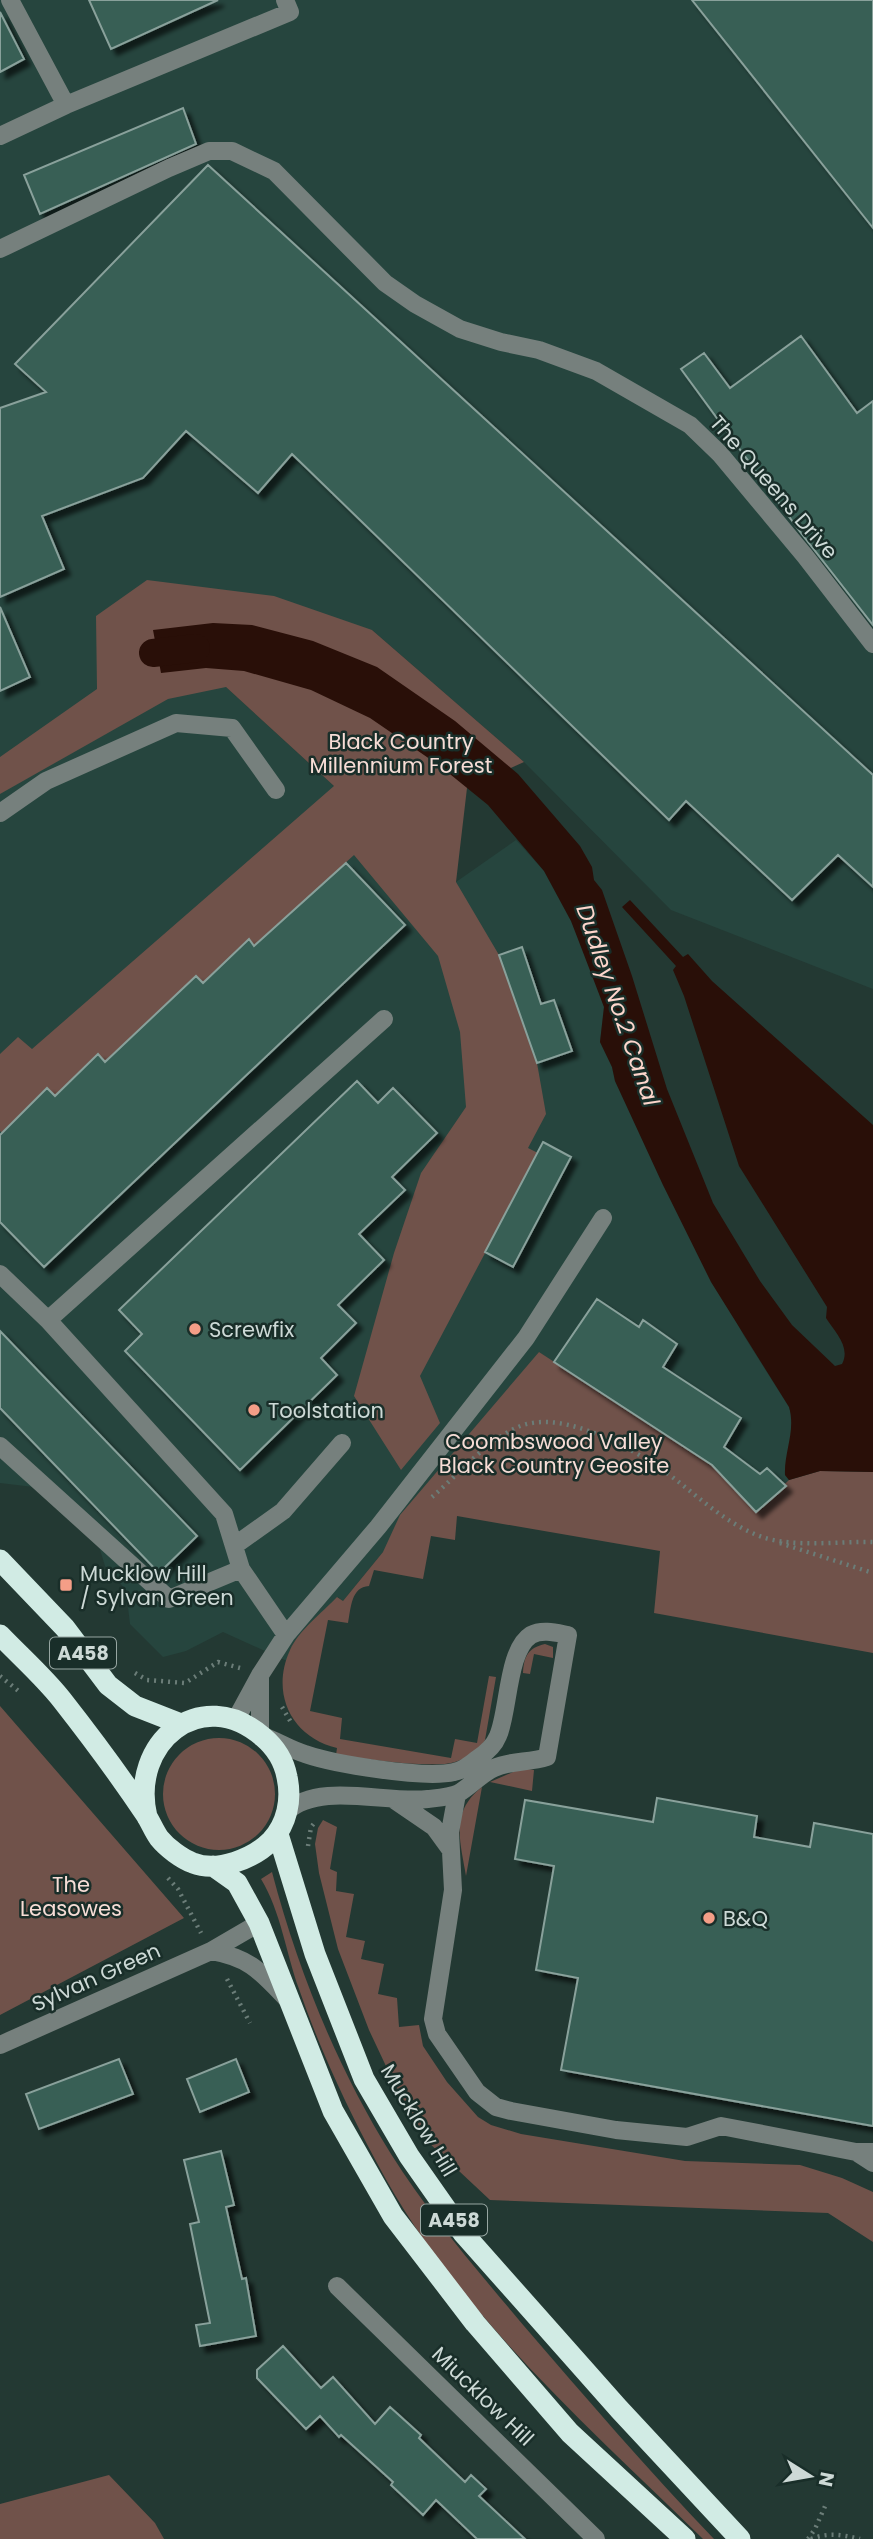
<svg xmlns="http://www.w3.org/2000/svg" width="873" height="2539" viewBox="0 0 873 2539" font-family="Poppins,sans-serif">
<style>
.built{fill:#26453e}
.green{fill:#70524a}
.water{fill:#290f08}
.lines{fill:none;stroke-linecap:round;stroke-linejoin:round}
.canal{stroke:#290f08;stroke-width:28}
.building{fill:#385e55;stroke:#89a19b;stroke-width:2;filter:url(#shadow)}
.path{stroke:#6b7d78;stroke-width:4.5;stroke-dasharray:2 5;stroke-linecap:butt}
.minor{stroke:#76807d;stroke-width:18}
.highway{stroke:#d1ebe4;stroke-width:21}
.poi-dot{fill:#f49e87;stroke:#192e29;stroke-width:2.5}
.labels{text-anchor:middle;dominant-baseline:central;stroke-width:5;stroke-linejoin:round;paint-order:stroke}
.shield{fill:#192e29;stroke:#97a6a2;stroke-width:2}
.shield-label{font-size:19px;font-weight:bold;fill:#cdd9d6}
.street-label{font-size:21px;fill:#cdd9d6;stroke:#192e29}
.park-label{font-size:21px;fill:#f7ddd6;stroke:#192e29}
.poi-label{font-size:21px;fill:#cdd9d6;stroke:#192e29;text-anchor:start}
.water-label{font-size:23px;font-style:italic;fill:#fdd6cc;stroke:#192e29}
</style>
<defs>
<filter id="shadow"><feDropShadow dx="6" dy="6" stdDeviation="2" flood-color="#0009"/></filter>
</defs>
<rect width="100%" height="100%" fill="#233933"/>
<!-- built -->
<path class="built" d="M 0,0 L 873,0 L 873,989 L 671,910 L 524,762 L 372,630 L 226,687 L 334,786 L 456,882 L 516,840 L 544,871 L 571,921 L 586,955 L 604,1007 L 600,1042 L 612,1067 L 615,1081 L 663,1185 L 744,1336 L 789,1407 L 793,1419 L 791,1437 L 785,1475 L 789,1480 L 756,1512 L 539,1352 L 413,1537 L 383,1552 L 343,1601 L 338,1597 L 301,1634 L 290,1650 L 287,1661 L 223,1632 L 186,1651 L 163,1657 L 130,1624 L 126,1590 L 105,1566 L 98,1543 L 42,1488 L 0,1483 Z"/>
<!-- green -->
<path class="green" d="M 147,580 L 274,596 L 372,630 L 524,762 L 467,788 L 456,882 L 499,955 L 537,1063 L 546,1114 L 528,1148 L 538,1153 L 420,1376 L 440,1423 L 401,1470 L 354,1396 L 394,1253 L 421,1173 L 466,1107 L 460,1032 L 438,956 L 354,855 L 254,946 L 249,940 L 203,983 L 196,976 L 105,1062 L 98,1055 L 55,1096 L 46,1088 L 2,1133 L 0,1131 L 0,1054 L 18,1037 L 32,1049 L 334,786 L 226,687 L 168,699 L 0,794 L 0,757 L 97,689 L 96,616 Z
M 539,1352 L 712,1465 L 756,1511 L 789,1480 L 820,1471 L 873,1472 L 873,1653 L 654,1613 L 660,1551 L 457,1516 L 455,1540 L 431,1536 L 423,1579 L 374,1570 L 369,1586 C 351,1587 351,1608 348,1623 L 328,1620 L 310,1711 L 342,1718 L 340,1739 L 451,1758 L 455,1739 L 477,1743 L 489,1676 L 496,1677 L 485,1740 C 478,1754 457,1764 442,1764 C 412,1766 367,1759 336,1755 L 337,1748 C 292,1737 270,1694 290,1650 C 299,1630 322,1613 337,1597 L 343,1601 L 383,1552 L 400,1515 Z
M 545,1644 L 553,1647 L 553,1658 L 534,1654 L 530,1674 L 523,1673 C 524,1656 528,1648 545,1644 Z
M 0,1706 L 184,1918 L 0,2015 Z
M163 1794a56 56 0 1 1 112 0a56 56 0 1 1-112 0Z
M 522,1768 L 534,1770 L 532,1791 L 490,1782 Z
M 482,1787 L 466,1876 C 460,1840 450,1812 482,1787 Z
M 323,1820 L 337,1827 L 330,1869 L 337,1872 L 336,1891 L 354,1894 L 346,1937 L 365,1941 L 361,1959 L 384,1964 L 378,1994 L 397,1998 L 399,2027 L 419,2025 L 423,2046 L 447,2082 L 478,2117 L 491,2125 L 521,2134 L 685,2161 L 800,2165 L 842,2178 L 873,2192 L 873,2242 L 828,2213 L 490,2200 L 428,2142 L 393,2081 L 369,2030 L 338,1949 L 319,1873 L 315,1844 L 318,1828 Z
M 272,1872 C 298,1971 337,2067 391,2154 C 430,2216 477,2270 524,2326 C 586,2398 648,2470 714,2539 L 703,2539 C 586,2424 455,2311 377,2163 C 347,2107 320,2050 299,1989 C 286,1953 281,1912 261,1879 Z
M 109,2475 L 155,2523 L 164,2539 L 0,2539 L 0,2504 Z"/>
<!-- water -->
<path class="water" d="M 213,623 L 252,625 L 313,641 L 377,667 L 455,721 L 518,774 L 580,846 L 592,867 L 594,880 L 602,890 L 632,976 L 667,1089 L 713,1203 L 760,1281 L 792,1325 L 835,1366 L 842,1364 C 851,1347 835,1332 826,1318 L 827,1307 L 739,1166 L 684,996 L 673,970 L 676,966 L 622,907 L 630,900 L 683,957 L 688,954 L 712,981 L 873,1125 L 873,1472 L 820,1471 L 789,1480 L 785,1475 C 784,1451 796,1431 789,1407 L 711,1282 L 663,1185 L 615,1081 L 612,1067 L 600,1042 L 604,1007 L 571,921 L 544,871 L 488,805 L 440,766 L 370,718 L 311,690 L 244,671 L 206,668 L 161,673 L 153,630 Z"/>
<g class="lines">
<!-- canal -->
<path class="canal" d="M 153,653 L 196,648"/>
</g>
<!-- building -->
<path class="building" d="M 89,0 L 218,0 L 111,49 Z
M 692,0 L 873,0 L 873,228 Z
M 0,12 L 24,59 L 0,72 Z
M 183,108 L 196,144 L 40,214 L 24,175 Z
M 208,165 L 873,775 L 873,887 L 838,855 L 792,900 L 686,801 L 669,820 L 292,454 L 258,493 L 186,431 L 143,478 L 42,516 L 64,569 L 0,597 L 0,408 L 46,392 L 15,364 Z
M 801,336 L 857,413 L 873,401 L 873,625 L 801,533 L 681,369 L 704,353 L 730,388 Z
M 0,607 L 30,677 L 0,691 Z
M 346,863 L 405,925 L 44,1267 L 0,1222 L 0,1135 L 47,1088 L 55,1096 L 98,1054 L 105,1062 L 196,976 L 203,983 L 249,939 L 254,946 Z
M 522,947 L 541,1004 L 554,1000 L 572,1051 L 537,1063 L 499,955 Z
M 357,1081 L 378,1103 L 393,1088 L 437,1133 L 392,1177 L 405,1190 L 359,1234 L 384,1260 L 338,1305 L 356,1323 L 321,1358 L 337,1375 L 240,1470 L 125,1351 L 142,1334 L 119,1310 Z
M 543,1142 L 571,1157 L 513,1267 L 485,1252 Z
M 597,1299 L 639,1327 L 643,1320 L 677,1344 L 663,1367 L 741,1418 L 724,1447 L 760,1474 L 767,1468 L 786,1486 L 756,1512 L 712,1465 L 554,1362 Z
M 0,1331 L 197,1536 L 159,1573 L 0,1408 Z
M 657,1798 L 757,1816 L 754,1837 L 810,1847 L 814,1823 L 873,1834 L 873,2126 L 561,2070 L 578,1978 L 536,1970 L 554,1866 L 515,1859 L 525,1800 L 653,1822 Z
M 119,2059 L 133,2094 L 39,2129 L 26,2094 Z
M 236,2059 L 249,2092 L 200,2112 L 187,2079 Z
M 221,2151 L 234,2205 L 226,2207 L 242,2279 L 246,2278 L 256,2336 L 200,2346 L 196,2325 L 210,2323 L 190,2224 L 199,2222 L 184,2160 Z
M 283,2346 L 321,2388 L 333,2377 L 375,2424 L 390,2407 L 421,2435 L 419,2438 L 465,2482 L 471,2475 L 486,2489 L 479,2496 L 525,2539 L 477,2539 L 436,2500 L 423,2515 L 391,2485 L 393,2482 L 341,2435 L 339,2437 L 320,2416 L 306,2429 L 257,2378 L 257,2370 Z"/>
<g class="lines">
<!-- path -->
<path class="path" d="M 432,1497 C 459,1474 486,1441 518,1427 C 557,1410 614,1440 648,1460 C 687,1484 718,1521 762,1537 C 794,1548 839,1541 873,1542
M 780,1543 L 873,1573
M 135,1673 L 147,1680 L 185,1683 L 218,1662 L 240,1668
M 0,1676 L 21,1693
M 282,1707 L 292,1724
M 308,1846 L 311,1827 L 316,1821
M 168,1878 L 178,1889 L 201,1933
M 227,1979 L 250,2023
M 808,2539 L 815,2529 L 826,2504
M 811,2539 C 829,2532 843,2535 860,2539"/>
<!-- minor -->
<path class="minor" d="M 10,0 L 66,105
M 0,136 L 66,105 L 290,12 L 285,0
M 0,249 L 169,168 L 209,151 L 232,151 L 274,171 L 385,283 L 415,304 L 460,329 L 501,342 L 539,350 L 596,371 L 690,425 L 720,454 L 805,556 L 873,644
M 0,813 L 46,781 L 176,723 L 232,728 L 276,790
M 0,1274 L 48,1320
M 0,1446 L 169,1599 L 241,1569
M 234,1546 L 283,1511 L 342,1443
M 286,1635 L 241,1569 L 224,1514 L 48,1320 L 384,1019
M 260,1675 L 260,1735 C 276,1740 289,1749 305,1754 C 334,1764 424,1779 454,1772 C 461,1771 471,1764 477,1759 C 486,1753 494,1746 498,1736 C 509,1711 507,1650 531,1635 C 542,1629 557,1633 568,1635 L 547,1757 C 529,1763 511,1760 494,1768 C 481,1774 472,1785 459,1793 C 451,1797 437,1798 428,1799 C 385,1804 320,1781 286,1812
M 235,1721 L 260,1675 L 286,1635 L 378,1527 L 526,1338 L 603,1218
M 457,1794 L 450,1832 L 453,1890 L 433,2019 L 437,2034 L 477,2092 L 496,2107 L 511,2111 L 616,2130 L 687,2137 L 721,2126 L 856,2152
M 393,1799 L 434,1827 L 450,1849
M 211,1951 C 250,1958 260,1971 286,1998
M 0,2045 L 211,1951 L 259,1923
M 873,2152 L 856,2152 L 873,2163
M 337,2286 L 596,2539"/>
<!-- highway -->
<path class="highway" d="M 0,1560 L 65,1628 L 108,1685 L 135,1706 L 181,1724
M 0,1635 C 20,1656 44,1677 62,1700 C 91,1737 120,1776 146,1815 C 151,1823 154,1831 159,1838 C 167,1848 182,1859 193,1863 C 218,1873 254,1858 271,1841 C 287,1824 292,1800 287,1777 C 284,1761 276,1748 263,1737 C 201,1683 129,1743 147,1817
M 278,1834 L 315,1954 L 364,2079 L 409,2156 L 463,2233 L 619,2409 L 740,2539
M 213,1866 L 237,1883 L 259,1923 L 333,2111 L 393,2216 L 475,2323 L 570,2433 L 685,2539"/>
</g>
<!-- markers -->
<g class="poi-dot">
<circle cx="195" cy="1329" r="7"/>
<circle cx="254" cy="1410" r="7"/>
<rect x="59" y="1578" width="14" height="14" rx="3.5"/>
<circle cx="709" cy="1918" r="7"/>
</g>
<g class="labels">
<!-- shield labels -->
<g class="shield">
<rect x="50" y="1637.5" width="66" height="31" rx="5"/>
<rect x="421" y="2204.5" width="66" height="31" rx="5"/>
</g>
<g class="shield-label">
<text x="83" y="1653">A458</text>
<text x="454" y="2220">A458</text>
</g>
<!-- street labels -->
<g class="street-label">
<text transform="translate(774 487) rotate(49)">The Queens Drive</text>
<text transform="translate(96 1977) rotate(-24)">Sylvan Green</text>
<text transform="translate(419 2120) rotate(59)">Mucklow Hill</text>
<text transform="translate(483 2396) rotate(44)">Miucklow Hill</text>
</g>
<!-- park labels -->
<g class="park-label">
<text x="401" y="741">Black Country<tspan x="401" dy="24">Millennium Forest</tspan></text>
<text x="554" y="1441">Coombswood Valley<tspan x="554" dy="24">Black Country Geosite</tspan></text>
<text x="71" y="1884">The<tspan x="71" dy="24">Leasowes</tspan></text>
</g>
<!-- poi labels -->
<g class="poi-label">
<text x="209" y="1329">Screwfix</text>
<text x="268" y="1410">Toolstation</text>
<text x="80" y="1573">Mucklow Hill<tspan x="80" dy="24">/ Sylvan Green</tspan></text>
<text x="723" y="1918">B&amp;Q</text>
</g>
<!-- water labels -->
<g class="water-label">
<text transform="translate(618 1005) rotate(71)">Dudley No.2 Canal</text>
</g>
</g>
<!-- north arrow -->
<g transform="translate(810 2476) rotate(101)" stroke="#192e29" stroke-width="5" paint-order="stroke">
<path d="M0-5L12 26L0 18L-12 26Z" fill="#cdd9d6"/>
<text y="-10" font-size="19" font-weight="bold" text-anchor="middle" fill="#cdd9d6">N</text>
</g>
</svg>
